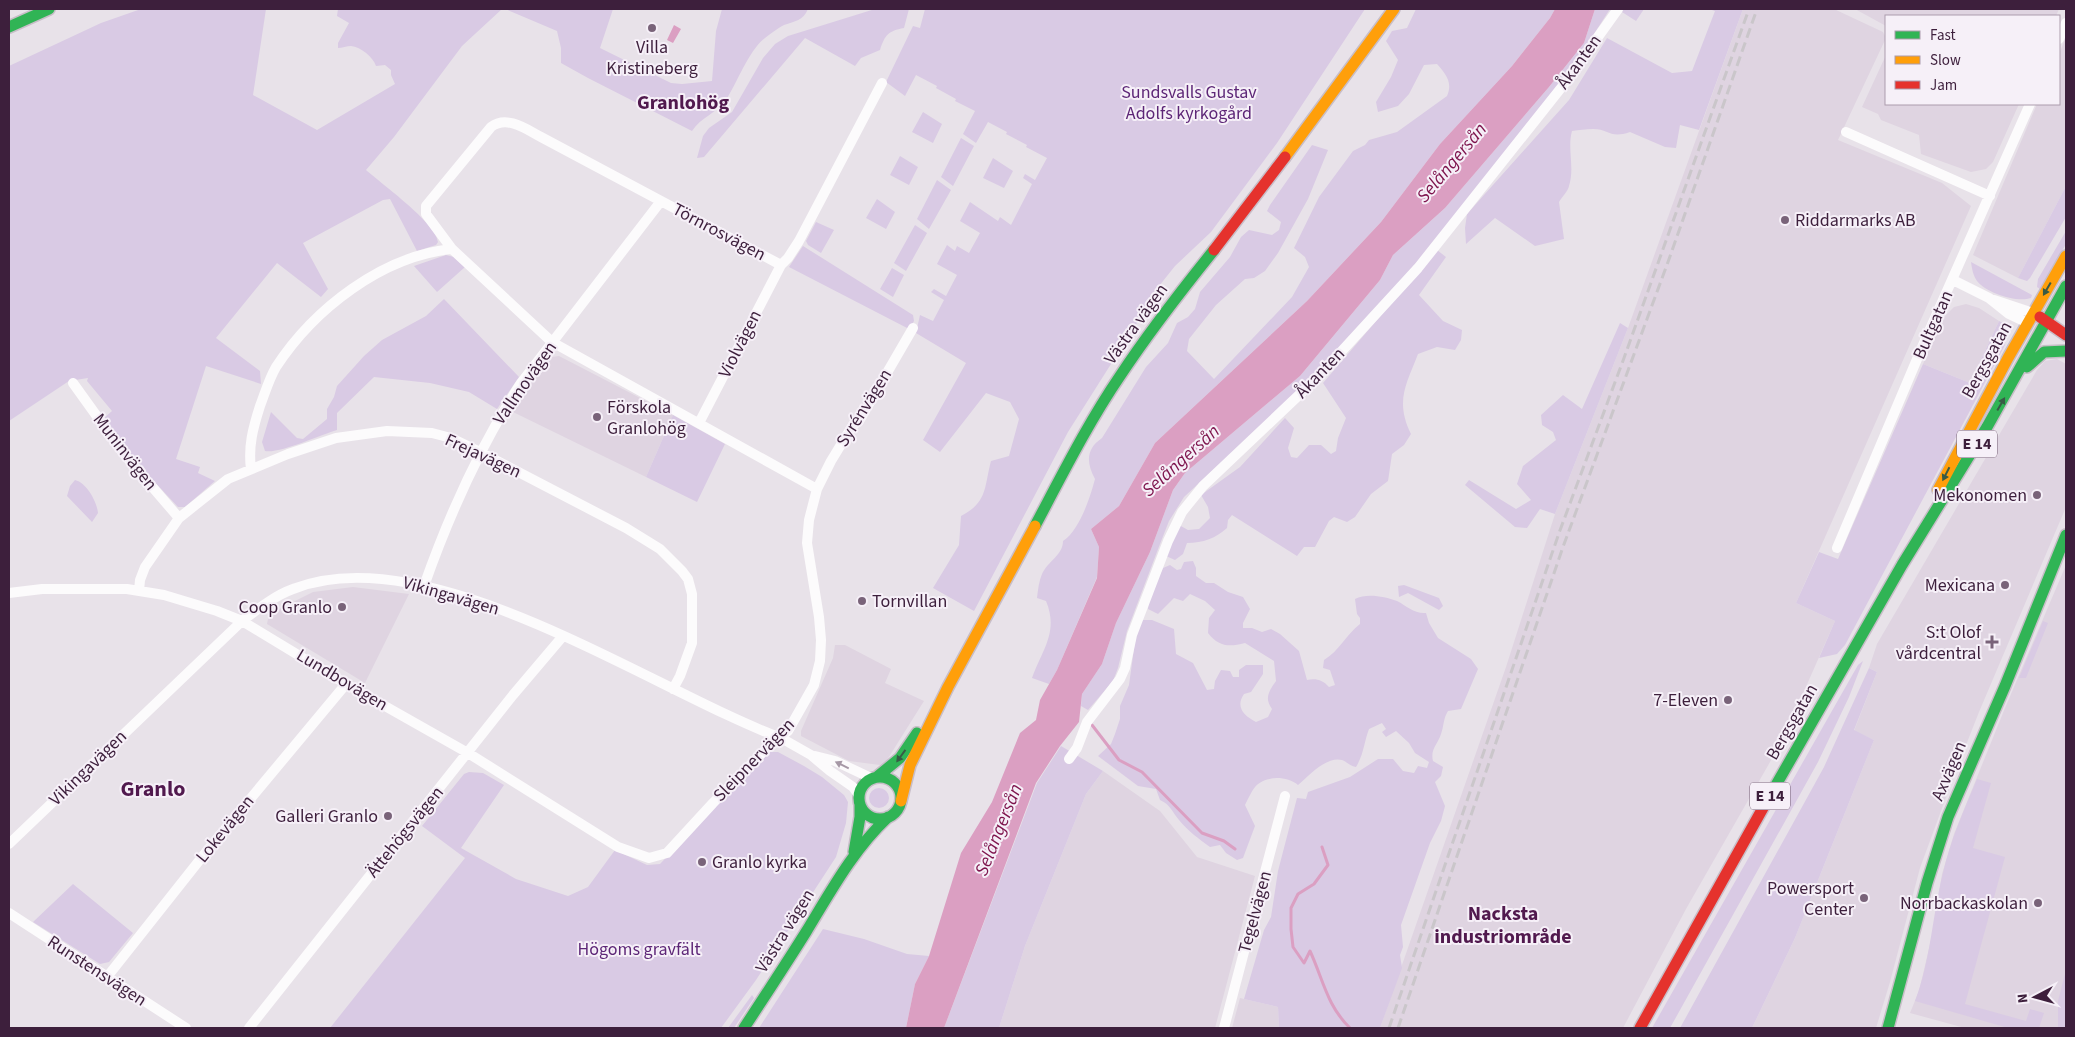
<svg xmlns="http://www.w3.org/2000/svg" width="2075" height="1037" viewBox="0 0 2075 1037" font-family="'Source Sans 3',sans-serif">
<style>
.built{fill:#dfd4e1}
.green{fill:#d9cae4}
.water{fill:#db9fc2}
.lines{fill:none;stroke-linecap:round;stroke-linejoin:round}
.stream{stroke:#db9fc2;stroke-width:3}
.fast-casing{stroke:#c8bec8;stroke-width:14}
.slow-casing{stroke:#c8bec8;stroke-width:14}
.jam-casing{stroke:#c8bec8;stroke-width:14}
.street{stroke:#fcfbfc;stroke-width:10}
.fast{stroke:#30b455;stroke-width:11}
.slow{stroke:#ff9f0a;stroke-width:11}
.jam{stroke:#e5322d;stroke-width:11}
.rail{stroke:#cac6ca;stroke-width:3;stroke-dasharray:10 5;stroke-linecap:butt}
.oneway{fill:#385b46}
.oneway2{fill:#a698a6}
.poi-dot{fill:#796379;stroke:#f6f0f8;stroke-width:2}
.labels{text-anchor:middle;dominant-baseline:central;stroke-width:4;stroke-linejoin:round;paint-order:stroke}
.shield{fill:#f6f0f8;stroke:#745e74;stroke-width:1}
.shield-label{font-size:16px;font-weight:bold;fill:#3d1f3c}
.poi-label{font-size:18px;fill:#3d1f3c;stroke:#f6f0f8;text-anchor:end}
.street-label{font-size:18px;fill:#3d1f3c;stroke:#f6f0f8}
.park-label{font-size:18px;fill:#5d2677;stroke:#f6f0f8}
.water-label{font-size:19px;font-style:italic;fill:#7e144d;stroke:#f6f0f8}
.quarter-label{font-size:20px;font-weight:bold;fill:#51194e;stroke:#f6f0f8}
.district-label{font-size:22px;font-weight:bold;fill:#51194e;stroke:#f6f0f8}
</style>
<rect width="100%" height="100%" fill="#e8e2e9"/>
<!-- built -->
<path class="built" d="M 1743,9 L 1834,9 L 1883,32 L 1886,38 L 1838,140 L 1942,183 L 1971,206 L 1796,603 L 1835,621 L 1782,741 L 1686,909 L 1623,1028 L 1380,1028 L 1506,667 L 1555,514 L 1628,328 Z
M 1855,9 L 2059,9 L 2056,16 L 1886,16 L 1886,26 Z
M 2066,37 L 2066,186 L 2018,278 L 1973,255 L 2037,104 L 2059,104 L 2059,54 Z
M 1886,55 L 1886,104 L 2019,104 L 1993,162 L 1986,169 L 1971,172 L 1921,154 L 1919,135 L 1881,120 L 1878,114 L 1862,107 Z
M 1966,304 L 1979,308 L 1999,321 L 1970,383 L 1923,364 L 1943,318 L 1954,307 Z
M 559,356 L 673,415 L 646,477 L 513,412 L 546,360 L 552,357 Z
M 2057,359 L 2066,364 L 2066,507 L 1979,712 L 1955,773 L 1920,868 L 1890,982 L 1876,1028 L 1752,1028 L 1795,938 L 1874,740 L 1854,731 L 1877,672 L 1869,668 L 1877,644 L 2037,370 L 2045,361 Z
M 2066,565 L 2066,1028 L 1965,1028 L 1910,1013 L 1919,991 L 1932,936 L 1942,874 L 1954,834 L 2005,708 Z
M 353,587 L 409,594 L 365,683 L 267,624 L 269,614 L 313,592 Z
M 835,645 L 845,645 L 891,669 L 885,683 L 924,701 L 887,760 L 880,765 L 849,761 L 801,736 L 801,731 L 833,658 Z
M 1103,771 L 1160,811 L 1197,857 L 1255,876 L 1215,1028 L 999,1028 L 1025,946 L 1086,794 Z
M 1240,998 L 1278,1007 L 1279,1028 L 1232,1028 Z"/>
<!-- green -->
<path class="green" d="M 141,9 L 266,9 L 253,95 L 317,130 L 395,84 L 391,75 L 391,70 L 385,65 L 376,66 C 373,57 361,47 351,46 C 347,46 342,48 338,48 L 338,43 L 349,23 L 337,16 L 338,9 L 502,9 L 462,46 L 394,137 L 366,170 C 383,185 436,223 438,242 L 436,245 L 417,251 L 390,199 L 383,200 L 303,243 L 328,289 L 321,297 L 277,263 L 216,338 L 260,371 L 261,384 L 206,366 L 176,459 L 200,467 L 198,473 L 215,481 L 185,507 L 178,507 L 134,460 L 103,419 L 112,411 L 87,381 L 88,378 L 69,381 L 9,421 L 9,66 L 101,23 Z
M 505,9 L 613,9 L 600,48 L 671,83 L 682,84 L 712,81 L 716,31 L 722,9 L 808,9 C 803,21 795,21 784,25 C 778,28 770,34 765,38 C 749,50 737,83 726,100 C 717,113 701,117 692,131 L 588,78 L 561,63 L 561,48 L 557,31 Z
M 875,9 L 909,9 L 904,28 C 888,31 885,35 880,50 L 861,58 L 855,66 L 805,38 L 704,157 L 697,158 L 703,136 L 709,128 L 732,112 L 763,58 L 775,44 L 788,36 Z
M 925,9 L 1365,9 L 1277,143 L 1211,232 L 1175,266 L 1147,301 L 1142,315 L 1068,432 L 974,611 L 933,588 L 959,545 L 961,516 C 988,502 984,487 991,461 L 1009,456 L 1019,419 L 1010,402 L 986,393 L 940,452 L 923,440 L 966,363 L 916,333 L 920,315 L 933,321 L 944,300 L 931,292 L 934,289 L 946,296 L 957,275 L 937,264 L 947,245 L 955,251 L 957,246 L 969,253 L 980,233 L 960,221 L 970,202 L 998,221 L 1000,217 L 1011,225 L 1032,184 L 1023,178 L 1025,174 L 1035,180 L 1047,158 L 1026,147 L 1027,145 L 1006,134 L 1007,132 L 988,122 L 976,143 L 963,134 L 975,111 L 955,101 L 956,99 L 936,88 L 937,86 L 916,75 L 905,96 L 886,82 L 913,26 L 920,28 Z
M 1416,9 L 1555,9 L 1550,18 L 1512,66 L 1440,144 L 1381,222 L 1307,301 L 1155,443 L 1119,506 L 1091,529 L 1099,547 L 1097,577 L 1057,670 L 1049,684 L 1032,678 C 1042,650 1059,632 1046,601 L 1037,598 C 1038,589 1039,581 1042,574 C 1048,561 1063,555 1063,541 C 1079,531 1090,498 1095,479 C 1086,462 1086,449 1102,438 L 1146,367 L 1168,343 L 1177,323 L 1188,317 L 1195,309 L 1200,292 L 1230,257 L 1241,237 L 1249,230 L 1272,235 L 1279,230 L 1281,222 L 1267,211 L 1270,205 L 1312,145 L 1328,150 L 1308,199 L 1278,253 L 1265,271 L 1254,278 L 1245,279 L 1216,305 L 1189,339 L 1187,351 L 1214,379 L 1292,297 L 1309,267 L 1305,257 L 1294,248 L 1319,197 L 1353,151 L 1365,145 L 1369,140 L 1397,132 L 1447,96 C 1453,83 1446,74 1437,64 L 1424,65 L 1409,94 L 1398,106 L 1378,112 L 1376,102 L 1391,77 L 1398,60 L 1386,41 L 1392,31 L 1407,28 Z
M 1595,9 L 1610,9 L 1576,62 L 1423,255 L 1364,323 L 1315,376 L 1184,497 L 1169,521 L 1160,544 L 1127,631 L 1118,668 L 1113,681 L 1088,710 L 1081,706 L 1082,694 L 1102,664 L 1116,623 L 1150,552 L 1173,490 L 1185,473 L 1300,376 L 1380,280 L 1393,255 L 1445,208 L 1549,87 L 1584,43 Z
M 1624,9 L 1644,9 L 1636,21 L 1622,12 Z
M 1709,9 L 1743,9 L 1699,130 L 1680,125 L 1676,148 L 1665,147 L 1630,132 C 1610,139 1609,129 1593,129 C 1586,129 1579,130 1572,131 C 1567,149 1575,167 1569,186 C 1568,191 1562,197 1559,202 L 1564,239 L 1535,246 L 1495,218 L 1466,244 L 1465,228 L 1467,214 L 1569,100 L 1607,38 L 1672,73 L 1692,71 L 1715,11 Z
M 923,112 L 942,124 L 933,143 L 912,132 Z
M 961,138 L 974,146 L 953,186 L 941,177 Z
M 900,156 L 918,167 L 909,185 L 890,175 Z
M 993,158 L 1013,171 L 1004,188 L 983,178 Z
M 937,180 L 951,190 L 929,229 L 917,219 Z
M 2066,186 L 2066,217 L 2030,278 L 2027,281 L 2018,278 Z
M 877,199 L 895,212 L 886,229 L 866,218 Z
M 816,222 L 834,230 L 821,253 L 808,245 L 806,241 Z
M 915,225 L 927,233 L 906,271 L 894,263 Z
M 2066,231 L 2066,244 L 2040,289 L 2037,287 L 2038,279 Z
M 803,246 L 913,315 L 914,321 L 909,329 L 789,267 Z
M 1437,250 L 1446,257 L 1419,295 L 1443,321 L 1462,330 L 1461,340 L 1455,350 L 1437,347 L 1418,354 C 1406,385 1395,401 1411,434 L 1404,445 L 1392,454 L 1388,481 L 1371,494 L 1355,517 L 1347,522 L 1334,517 L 1329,521 L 1315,547 L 1304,547 L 1297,556 L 1232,515 L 1228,520 L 1227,528 C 1216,538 1203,543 1187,543 L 1183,554 L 1175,560 L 1166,556 L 1179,525 L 1188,530 L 1199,529 L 1210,518 L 1208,507 L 1201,495 L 1240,467 L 1285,418 L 1294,428 L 1288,448 L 1291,457 L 1297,458 L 1309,445 L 1321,445 L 1331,454 L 1336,451 L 1338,438 L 1346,418 L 1323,383 Z
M 446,255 L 454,257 L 465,267 L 437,292 L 414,266 Z
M 1971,262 L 2032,295 L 2031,298 C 2017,303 1986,293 1977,281 C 1973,275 1972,269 1971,262 Z
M 892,268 L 904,275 L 893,297 L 880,289 Z
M 444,299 L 519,377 L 497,409 L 469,392 L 430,383 L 374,377 L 337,413 L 337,430 C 320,435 279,454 265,451 L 262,442 L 271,412 L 297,438 L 303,439 L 327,419 L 327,409 L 334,397 L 337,386 L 364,356 L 382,340 L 426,316 Z
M 1999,321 L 2003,323 L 2006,333 L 2005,345 L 1845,645 L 1837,654 L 1819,658 L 1835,621 L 1796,603 L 1819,552 L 1838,559 L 1923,364 L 1970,383 Z
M 1620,323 L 1628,328 L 1555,514 L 1540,509 L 1527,528 L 1515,527 L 1465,485 L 1469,480 L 1516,509 L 1531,500 L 1517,484 L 1523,466 L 1556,440 L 1553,432 L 1542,425 L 1541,415 L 1563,395 L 1582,409 Z
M 673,415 L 725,444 L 697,502 L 646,477 Z
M 75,480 C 87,483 97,502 98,513 L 92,522 L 67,496 L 70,486 Z
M 1193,561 L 1196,568 L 1196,576 L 1206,583 L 1214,583 L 1228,592 L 1243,597 L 1250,609 L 1243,623 L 1243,628 L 1252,628 L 1262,632 L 1271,629 L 1280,634 L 1299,651 L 1307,680 C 1316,678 1323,680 1329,687 L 1335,685 L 1330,670 L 1323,668 L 1324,660 C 1339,651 1346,635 1360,624 L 1360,618 L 1357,614 L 1355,599 C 1366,593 1384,596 1397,601 C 1407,606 1414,614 1426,613 L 1429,623 L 1438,638 L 1471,659 L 1478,669 L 1461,709 L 1448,711 C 1443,719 1444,726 1441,734 C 1438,744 1430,749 1433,761 L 1443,767 L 1441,776 L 1435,782 L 1445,806 L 1441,821 L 1430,843 L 1401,925 L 1403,947 L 1400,955 L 1402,968 L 1380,1028 L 1279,1028 L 1278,1007 L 1244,999 L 1264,930 L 1271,917 L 1278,871 L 1297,798 L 1306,799 L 1308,792 L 1350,777 L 1378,759 L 1393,759 L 1403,771 L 1414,773 L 1418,766 L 1427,768 L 1429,762 L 1415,753 L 1409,743 L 1396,731 L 1386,737 L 1382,732 L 1386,729 L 1382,723 L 1369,729 C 1364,742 1364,754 1356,767 C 1350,766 1347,762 1342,760 C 1326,756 1309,776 1298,785 C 1287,776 1265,775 1255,787 C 1251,792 1248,799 1245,805 L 1255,826 L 1243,858 L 1237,860 L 1226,853 L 1220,845 L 1210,847 C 1199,839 1188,831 1179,820 C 1172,812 1171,805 1160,800 L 1156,789 L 1138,786 L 1098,756 L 1111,744 L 1115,734 L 1120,719 L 1120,706 L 1129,685 L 1136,634 L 1140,620 L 1152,620 L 1174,629 L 1176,654 L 1193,663 L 1207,690 L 1214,689 L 1215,681 L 1221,670 L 1230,671 L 1233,677 L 1239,677 L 1239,670 L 1246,665 L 1263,665 L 1263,674 L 1251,692 L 1244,694 C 1235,707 1244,716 1256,722 L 1268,717 L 1272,709 C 1264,698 1269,691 1276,681 L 1274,661 L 1245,643 C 1229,647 1219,647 1208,633 L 1209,618 L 1215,610 L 1205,601 L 1190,594 L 1183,601 L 1174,598 L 1158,614 L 1148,609 L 1149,597 L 1163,568 L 1170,565 L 1177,570 L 1181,569 L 1184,562 Z
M 1404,585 L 1439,598 L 1443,606 L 1439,610 L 1408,593 L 1399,597 L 1398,586 Z
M 2043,621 L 2048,623 L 2026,678 L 2019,678 Z
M 1863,661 L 1849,697 L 1818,762 L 1670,1028 L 1652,1028 L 1858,665 Z
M 1869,668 L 1877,672 L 1854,730 L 1874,740 L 1795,938 L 1752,1028 L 1680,1028 L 1824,767 Z
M 1061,746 L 1103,771 L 1086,794 L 1025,946 L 999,1028 L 944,1028 L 1037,783 Z
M 767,752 L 778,752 L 804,766 L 822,777 L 844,795 L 848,802 L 846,823 L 836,857 L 756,980 L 721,1028 L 330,1028 L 465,858 L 422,826 L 464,774 L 469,772 L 483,773 L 504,785 L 461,848 L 516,879 L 568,896 L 588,887 L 615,850 L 647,865 L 660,864 Z
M 1977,779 L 1991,783 L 1973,848 L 2005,857 L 1965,1004 L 2026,1021 L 2030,1009 L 2044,1013 L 2039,1028 L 2008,1028 L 1915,1001 C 1931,960 1932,916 1943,873 C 1950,841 1964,810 1977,779 Z
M869 798a10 10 0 1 1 20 0a10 10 0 1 1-20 0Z
M 73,884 L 133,933 L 109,962 L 100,964 L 33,922 Z
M 823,929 L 864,939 L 907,954 L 929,956 L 915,984 L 906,1028 L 759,1028 Z
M 2066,970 L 2066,1028 L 2058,1028 L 2058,1001 Z
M 752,995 L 754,998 L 734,1028 L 728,1028 Z"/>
<!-- water -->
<path class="water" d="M 1555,9 L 1595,9 L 1584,43 L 1549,87 L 1445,208 L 1393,255 L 1380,280 L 1300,376 L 1185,473 L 1173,490 L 1150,552 L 1116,623 L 1102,664 L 1082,694 L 1079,722 L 1060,746 L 1036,783 L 944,1028 L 906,1028 L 915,984 L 929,956 L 961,853 L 992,802 L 1020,733 L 1036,720 L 1040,700 L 1057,670 L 1097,578 L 1099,547 L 1091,529 L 1119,506 L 1155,443 L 1307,301 L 1381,222 L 1440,144 L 1512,66 L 1550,18 Z
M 674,25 L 681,29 L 673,43 L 667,40 Z"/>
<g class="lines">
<!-- stream -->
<path class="stream" d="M 1092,725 L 1119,760 L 1142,772 L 1202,833 L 1224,841 L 1235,849
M 1322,847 L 1328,865 L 1314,884 L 1298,894 L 1291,908 L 1291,929 L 1293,947 L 1304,963 L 1310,951 C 1323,979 1327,1006 1350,1028"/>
<!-- fast casing -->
<g class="fast-casing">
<path id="fast" d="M 9,27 L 49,9
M 2027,367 L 2044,352 L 2066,351
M 1035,526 C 1062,475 1088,423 1120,376 C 1149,332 1181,291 1214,250
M 878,776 L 900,758 L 917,733
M859 798a21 21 0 1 1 42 0a21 21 0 1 1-42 0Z
M 1768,799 L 1902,565 L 1987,427 L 2066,286
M 854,852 L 860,817 L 860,804
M 744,1028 C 765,996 786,964 806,932 C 831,891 853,850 888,817
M 1888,1028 L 1927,883 L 1948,817 L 2005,686 L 2066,535"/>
</g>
<!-- slow casing -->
<g class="slow-casing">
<path id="slow" d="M 1285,157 L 1394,9
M 1938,490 L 2008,358 L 2066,256
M 901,801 L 910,765 L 948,687 L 1035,526"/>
</g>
<!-- jam casing -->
<g class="jam-casing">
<path id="jam" d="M 1214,250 L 1285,157
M 2040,317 L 2066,335
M 1640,1028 L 1768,799"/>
</g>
<!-- street -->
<path class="street" d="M 2059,39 L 2066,23
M 1846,132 L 1990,196
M 781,265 L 541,137 C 526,129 507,115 491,127 L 426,206 L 426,214 L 452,249 L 552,342 L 817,489
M 1953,280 L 1989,298 L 2009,314 L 2028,323
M 1994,300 L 2033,313
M 73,383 L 124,454 L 179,518
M 699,423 L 781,265 L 788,258 L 799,241 L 882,83
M 251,469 C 248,446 253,428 260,406 C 265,393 269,379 276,367 C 314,309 382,256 452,249
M 1837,548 L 1923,345 L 2030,104
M 424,586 C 449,515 480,446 521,383 L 661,201
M 139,591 L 140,580 L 145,567 L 179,518 L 228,479 L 288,454 L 336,438 L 387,431 L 432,433 L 451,438 L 480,452 L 626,528 L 660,549 L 682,571 L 688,579 L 692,594 L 692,643 L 680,676 L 673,689
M 9,593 L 42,589 L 127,589 L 164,595 L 217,611 L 242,621 L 346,684 L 468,753 L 618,847 L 649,858 L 667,853 L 713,803 L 771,744 L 788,731 L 814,685 L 820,661 L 821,640 L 819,617 L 807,543 L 809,520 L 817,489 L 831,461 L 853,425 L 859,421 L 913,328
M 815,756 L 835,761 L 871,778
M 1069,759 L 1077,748 L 1087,722 L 1120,679 L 1125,668 L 1132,635 L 1168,541 L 1182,512 L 1203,486 L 1318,377 L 1418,268 L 1565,83 L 1618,9
M 9,844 L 242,621 C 258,609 274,596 293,589 C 429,535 652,690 781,738 L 811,755 L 830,771 L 853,787 L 859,795
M 9,913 L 186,1028
M 107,977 L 206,852 L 346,684
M 249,1028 L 513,695 L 563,636
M 1224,1028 L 1285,796"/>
<!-- fast -->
<use href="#fast" class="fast"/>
<!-- slow -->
<use href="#slow" class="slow"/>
<!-- jam -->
<use href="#jam" class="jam"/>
<!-- rail -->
<path class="rail" d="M 1389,1028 L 1559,533 L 1624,358 L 1749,9
M 1398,1028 L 1563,547 L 1668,262 L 1757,9"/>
</g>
<!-- one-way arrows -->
<defs><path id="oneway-solid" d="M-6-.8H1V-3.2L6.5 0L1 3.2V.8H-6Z" transform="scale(1.25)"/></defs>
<g class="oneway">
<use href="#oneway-solid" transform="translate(2047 289) rotate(120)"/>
<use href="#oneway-solid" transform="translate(2001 404) rotate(-60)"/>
<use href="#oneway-solid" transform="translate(1946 474) rotate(117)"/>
<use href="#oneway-solid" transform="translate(901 756) rotate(126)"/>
</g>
<use class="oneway2" href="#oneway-solid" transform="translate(842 765) rotate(-154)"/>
<!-- markers -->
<g class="poi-dot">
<circle cx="652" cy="28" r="5"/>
<circle cx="1785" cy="220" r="5"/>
<circle cx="597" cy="417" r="5"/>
<circle cx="2037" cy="495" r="5"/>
<circle cx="2005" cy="585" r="5"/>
<circle cx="862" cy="601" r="5"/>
<circle cx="342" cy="607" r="5"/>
<path d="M1989.5 634.5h5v5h5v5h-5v5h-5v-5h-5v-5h5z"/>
<circle cx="1728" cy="700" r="5"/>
<circle cx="388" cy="816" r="5"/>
<circle cx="702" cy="862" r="5"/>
<circle cx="1864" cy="898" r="5"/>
<circle cx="2038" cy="903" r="5"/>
</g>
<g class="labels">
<!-- shield labels -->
<g class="shield">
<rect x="1957" y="430.5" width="40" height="27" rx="4"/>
<rect x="1750" y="782.5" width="40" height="27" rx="4"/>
</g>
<g class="shield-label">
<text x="1977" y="444">E 14</text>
<text x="1770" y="796">E 14</text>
</g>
<!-- poi labels -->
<g class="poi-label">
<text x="652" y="47" text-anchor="middle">Villa<tspan x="652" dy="21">Kristineberg</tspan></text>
<text x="1795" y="220" text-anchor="start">Riddarmarks AB</text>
<text x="607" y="407" text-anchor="start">Förskola<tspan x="607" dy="21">Granlohög</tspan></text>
<text x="2027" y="495">Mekonomen</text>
<text x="1995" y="585">Mexicana</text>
<text x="872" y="601" text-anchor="start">Tornvillan</text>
<text x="332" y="607">Coop Granlo</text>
<text x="1981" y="632">S:t Olof<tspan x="1981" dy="21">vårdcentral</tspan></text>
<text x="1718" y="700">7-Eleven</text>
<text x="378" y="816">Galleri Granlo</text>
<text x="712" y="862" text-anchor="start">Granlo kyrka</text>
<text x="1854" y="888">Powersport<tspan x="1854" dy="21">Center</tspan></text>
<text x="2028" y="903">Norrbackaskolan</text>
</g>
<!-- street labels -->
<g class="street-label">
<text transform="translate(1579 62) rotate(-54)">Åkanten</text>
<text transform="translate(719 232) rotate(28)">Törnrosvägen</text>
<text transform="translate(1136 324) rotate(-54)">Västra vägen</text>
<text transform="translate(1933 325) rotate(-66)">Bultgatan</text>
<text transform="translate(740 344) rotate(-63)">Violvägen</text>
<text transform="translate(1987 360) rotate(-61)">Bergsgatan</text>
<text transform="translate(1320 373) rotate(-46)">Åkanten</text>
<text transform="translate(525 383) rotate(-55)">Vallmovägen</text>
<text transform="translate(864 408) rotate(-58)">Syrénvägen</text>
<text transform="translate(125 452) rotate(52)">Muninvägen</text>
<text transform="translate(483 456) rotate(25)">Frejavägen</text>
<text transform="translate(451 596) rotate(16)">Vikingavägen</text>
<text transform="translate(342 680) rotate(31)">Lundbovägen</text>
<text transform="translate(1792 722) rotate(-60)">Bergsgatan</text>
<text transform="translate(754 760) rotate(-46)">Sleipnervägen</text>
<text transform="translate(88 768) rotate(-44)">Vikingavägen</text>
<text transform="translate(1949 771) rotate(-67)">Axvägen</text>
<text transform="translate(225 829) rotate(-51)">Lokevägen</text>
<text transform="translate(405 832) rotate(-51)">Ättehögsvägen</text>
<text transform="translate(1255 912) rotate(-75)">Tegelvägen</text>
<text transform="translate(785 931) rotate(-58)">Västra vägen</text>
<text transform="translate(97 971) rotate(33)">Runstensvägen</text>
</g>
<!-- park labels -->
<g class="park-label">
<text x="1189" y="92">Sundsvalls Gustav<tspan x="1189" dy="21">Adolfs kyrkogård</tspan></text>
<text x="639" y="949">Högoms gravfält</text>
</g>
<!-- water labels -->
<g class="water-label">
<text transform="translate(1452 163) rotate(-50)">Selångersån</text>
<text transform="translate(1181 461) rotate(-42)">Selångersån</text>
<text transform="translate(999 830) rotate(-68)">Selångersån</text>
</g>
<!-- quarter labels -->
<g class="quarter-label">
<text x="683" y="103">Granlohög</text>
<text x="1503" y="914">Nacksta<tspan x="1503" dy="23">industriområde</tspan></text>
</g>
<!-- district labels -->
<g class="district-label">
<text x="153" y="789">Granlo</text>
</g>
</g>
<!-- border -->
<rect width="2075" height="1037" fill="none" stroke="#3d1f3c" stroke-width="20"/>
<!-- legend -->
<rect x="1885" y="15" width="175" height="90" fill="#f6f0f8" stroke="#ac9cad"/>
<rect x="1895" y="31" width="25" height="8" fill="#30b455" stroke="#ac9cad"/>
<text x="1930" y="40" font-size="15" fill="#3d1f3c">Fast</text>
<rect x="1895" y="56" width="25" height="8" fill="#ff9f0a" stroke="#ac9cad"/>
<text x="1930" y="65" font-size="15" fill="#3d1f3c">Slow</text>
<rect x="1895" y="81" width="25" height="8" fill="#e5322d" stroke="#ac9cad"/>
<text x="1930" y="90" font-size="15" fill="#3d1f3c">Jam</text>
<!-- north arrow -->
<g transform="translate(2035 997) rotate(264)" stroke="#f6f0f8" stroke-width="4" paint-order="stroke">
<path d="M0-4L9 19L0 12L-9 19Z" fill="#3d1f3c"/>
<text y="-8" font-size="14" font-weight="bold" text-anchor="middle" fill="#3d1f3c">N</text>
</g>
</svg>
